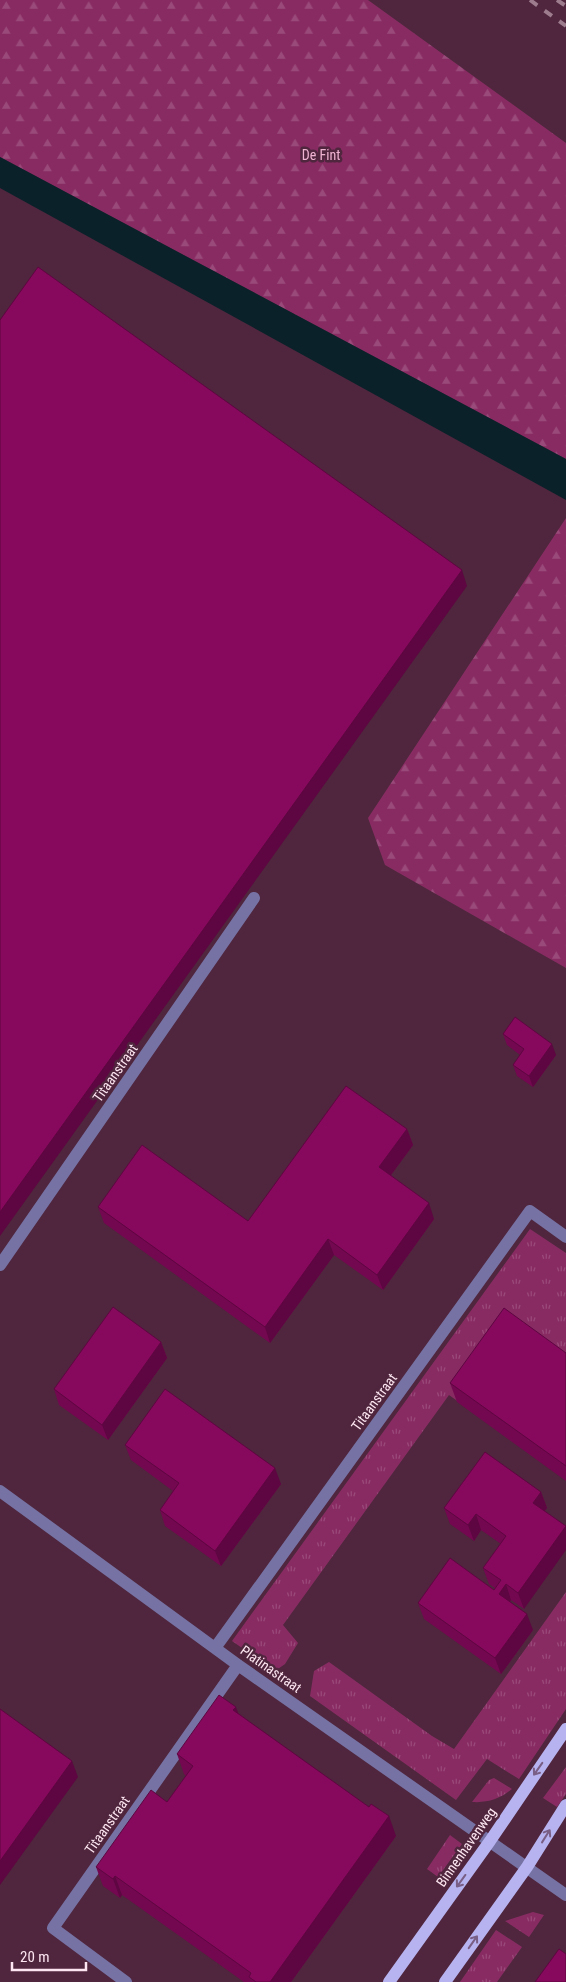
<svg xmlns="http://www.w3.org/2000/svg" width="566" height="1982" viewBox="0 0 566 1982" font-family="'Roboto Condensed',sans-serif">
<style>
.grass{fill:url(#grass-tufts)}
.forest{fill:url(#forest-firs)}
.water{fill:#0a212a}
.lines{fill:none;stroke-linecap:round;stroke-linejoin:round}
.minor{stroke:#7672a4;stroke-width:12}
.major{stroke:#b7b3f0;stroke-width:12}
.rail{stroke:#9d7c8e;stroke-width:4;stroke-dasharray:9 9;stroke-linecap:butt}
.wall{fill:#730850}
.shaded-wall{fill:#5e0641}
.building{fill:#86095d;stroke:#5e0641}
.oneway{stroke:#795e85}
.labels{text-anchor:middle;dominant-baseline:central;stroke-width:5;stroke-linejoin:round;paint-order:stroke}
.park-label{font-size:14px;fill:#f0b4d3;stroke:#4f263d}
.street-label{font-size:14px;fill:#fde6f1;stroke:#4f263d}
</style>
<defs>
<pattern id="grass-tufts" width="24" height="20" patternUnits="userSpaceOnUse" patternTransform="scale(1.25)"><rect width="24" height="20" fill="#882b63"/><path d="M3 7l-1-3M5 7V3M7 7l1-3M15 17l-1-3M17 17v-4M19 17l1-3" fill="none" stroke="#9a4a7a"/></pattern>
<pattern id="forest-firs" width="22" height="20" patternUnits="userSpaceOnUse" patternTransform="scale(1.25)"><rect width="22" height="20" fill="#882b63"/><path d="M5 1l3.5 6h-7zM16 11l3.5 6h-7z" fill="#9a4a7a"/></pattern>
</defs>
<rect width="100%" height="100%" fill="#4f263d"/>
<!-- grass -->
<path class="grass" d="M 530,1229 L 566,1253 L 566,1479 L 449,1395 L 283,1625 L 298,1643 L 285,1664 L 275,1671 L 232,1641 Z
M 566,1592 L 566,1709 L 519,1779 L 487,1759 L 456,1800 L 310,1696 L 314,1671 L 329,1662 L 432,1736 L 454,1749 Z
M 566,1767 L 566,1794 L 557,1807 L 543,1798 Z
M 494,1778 L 512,1789 C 500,1799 488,1803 472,1802 L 489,1780 Z
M 450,1835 L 462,1844 L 438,1877 L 427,1869 Z
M 533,1912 L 544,1915 L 529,1937 L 505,1921 Z
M 496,1930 L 522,1947 L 497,1982 L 460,1982 Z"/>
<!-- forest -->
<path class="forest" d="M 0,0 L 368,0 L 566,143 L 566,459 L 0,157 Z
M 566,518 L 566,968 L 385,865 L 368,818 Z"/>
<!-- water -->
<path class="water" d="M 0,157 L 566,459 L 566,500 L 0,188 Z"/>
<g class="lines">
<!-- minor -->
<path class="minor" d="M 0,1265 L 254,898
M 0,1491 L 238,1665 L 566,1895
M 215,1648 L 530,1211 L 566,1237
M 126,1982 L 53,1928 L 238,1665"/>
<!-- major -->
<path class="major" d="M 389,1982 L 490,1841 L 566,1729
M 445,1982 L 527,1867 L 566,1805"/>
<!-- rail -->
<path class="rail" d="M 530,0 L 566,26
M 557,0 L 566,6"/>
</g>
<!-- wall -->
<path class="wall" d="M 503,1034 L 556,1055 L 533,1087 L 517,1076 L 513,1065 L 520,1055 L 507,1045 Z
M 407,1129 L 413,1145 L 391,1175 L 434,1219 L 383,1290 L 334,1255 L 270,1343 L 104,1223 L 98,1207 L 248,1221 Z
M 161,1342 L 167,1358 L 108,1440 L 59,1405 L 54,1389 Z
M 566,1353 L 566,1481 L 457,1402 L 450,1383 Z
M 125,1445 L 281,1484 L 221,1566 L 165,1526 L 160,1510 L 173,1491 L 131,1460 Z
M 541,1492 L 547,1508 L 544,1511 L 524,1609 L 511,1600 L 510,1602 L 533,1630 L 501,1674 L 424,1619 L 418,1603 L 494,1590 L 495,1588 L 489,1584 L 483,1568 L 501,1544 L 481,1530 L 474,1541 L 450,1524 L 444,1508 Z
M 238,1713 L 396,1836 L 291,1982 L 244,1982 L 122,1895 L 120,1898 L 103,1886 L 96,1867 L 167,1802 L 186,1776 L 184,1774 L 177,1754 Z"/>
<!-- shaded-wall -->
<path class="shaded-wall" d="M 462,570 L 467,586 L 0,1236 L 0,1212 Z
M 552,1044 L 556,1055 L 533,1087 L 529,1076 Z
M 407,1129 L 413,1145 L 385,1183 L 379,1167 Z
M 429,1203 L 434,1219 L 383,1290 L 377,1275 Z
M 328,1239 L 334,1255 L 270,1343 L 265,1327 Z
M 161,1342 L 167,1358 L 108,1440 L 102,1425 Z
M 275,1468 L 281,1484 L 221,1566 L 215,1551 Z
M 541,1492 L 547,1508 L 539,1518 L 533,1503 Z
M 476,1514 L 481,1530 L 474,1541 L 468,1525 Z
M 566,1526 L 566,1550 L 524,1609 L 518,1593 Z
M 506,1584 L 511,1600 L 505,1609 L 499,1594 Z
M 527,1614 L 533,1630 L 501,1674 L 495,1658 Z
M 236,1707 L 243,1726 L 233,1710 Z
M 72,1761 L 78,1777 L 0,1885 L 0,1861 Z
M 389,1816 L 396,1836 L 291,1982 L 270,1982 Z
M 115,1876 L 122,1895 L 120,1898 L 113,1879 Z"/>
<!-- building -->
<path class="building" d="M 38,267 L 462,570 L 0,1212 L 0,320 Z
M 515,1017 L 552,1044 L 529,1076 L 513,1065 L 524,1049 L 503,1034 Z
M 346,1086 L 407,1129 L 379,1167 L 429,1203 L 377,1275 L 328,1239 L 265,1327 L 98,1207 L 142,1145 L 248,1221 Z
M 113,1307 L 161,1342 L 102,1425 L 54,1389 Z
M 504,1308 L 566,1353 L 566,1466 L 450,1383 Z
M 165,1389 L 275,1468 L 215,1551 L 160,1510 L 179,1483 L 125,1445 Z
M 485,1452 L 541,1492 L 533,1503 L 566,1526 L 518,1593 L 506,1584 L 499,1594 L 527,1614 L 495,1658 L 418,1603 L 450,1558 L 494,1590 L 501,1580 L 483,1568 L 506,1536 L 476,1514 L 468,1525 L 444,1508 Z
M 219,1695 L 236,1707 L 233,1710 L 369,1807 L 371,1804 L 389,1816 L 270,1982 L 256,1982 L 249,1977 L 251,1973 L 115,1876 L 113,1879 L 96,1867 L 151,1790 L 167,1802 L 193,1766 L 177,1754 Z
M 0,1709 L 72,1761 L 0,1861 Z
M 559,1949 L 566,1954 L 566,1982 L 535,1982 Z"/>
<!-- one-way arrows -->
<defs><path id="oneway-shaft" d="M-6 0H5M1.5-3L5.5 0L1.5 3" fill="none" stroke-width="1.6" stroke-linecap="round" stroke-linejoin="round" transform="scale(1.25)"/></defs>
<g class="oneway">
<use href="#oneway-shaft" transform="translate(538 1769) rotate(125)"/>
<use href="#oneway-shaft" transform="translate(546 1836) rotate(-58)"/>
<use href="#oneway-shaft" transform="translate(461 1881) rotate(126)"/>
<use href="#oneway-shaft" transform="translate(473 1942) rotate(-55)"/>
</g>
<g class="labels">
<!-- park labels -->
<g class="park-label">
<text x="321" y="155">De Fint</text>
</g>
<!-- street labels -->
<g class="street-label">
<text transform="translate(115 1073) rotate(-55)">Titaanstraat</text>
<text transform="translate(374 1402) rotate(-54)">Titaanstraat</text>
<text transform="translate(271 1669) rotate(35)">Platinastraat</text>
<text transform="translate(107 1825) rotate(-55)">Titaanstraat</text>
<text transform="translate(466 1847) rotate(-55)">Binnenhavenweg</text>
</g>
</g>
<!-- scale -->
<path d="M12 1962v8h74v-8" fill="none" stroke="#fde6f1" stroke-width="2.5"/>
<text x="20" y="1962" font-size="15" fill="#fde6f1" stroke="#4f263d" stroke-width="4" paint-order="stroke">20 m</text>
</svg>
